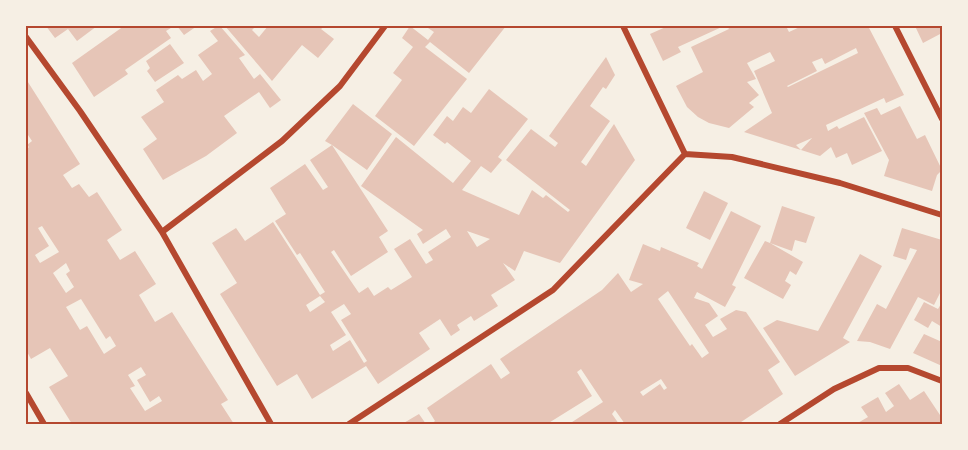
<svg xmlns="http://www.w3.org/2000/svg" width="968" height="450" viewBox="0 0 968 450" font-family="Bitter,serif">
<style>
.building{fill:#e6c5b7;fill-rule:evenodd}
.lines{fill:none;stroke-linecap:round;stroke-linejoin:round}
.minor{stroke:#b5482f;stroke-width:6}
.neatline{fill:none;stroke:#b5482f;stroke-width:2}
</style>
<rect width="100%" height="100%" fill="#f6efe4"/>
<!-- building -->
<path class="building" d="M 46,26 L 97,26 L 77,41 L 68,29 L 55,38 Z
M 124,26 L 174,26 L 166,31 L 171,38 L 125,70 L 128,74 L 94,97 L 72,63 Z
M 177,26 L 197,26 L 184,35 Z
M 218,26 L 220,26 L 245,55 L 239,58 L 254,79 L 260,74 L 281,100 L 270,108 L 259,92 L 237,107 L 224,116 L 237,133 L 206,156 L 163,180 L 143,149 L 157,139 L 141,117 L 164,102 L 156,90 L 178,75 L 182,79 L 196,70 L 203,81 L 212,74 L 198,55 L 218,41 L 210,31 Z
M 225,26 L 256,26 L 252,30 L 259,37 L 268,26 L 325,26 L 321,29 L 334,39 L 318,58 L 302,45 L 272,81 Z
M 410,26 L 428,40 L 434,32 L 425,26 L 506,26 L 469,73 L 430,42 L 425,47 L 467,79 L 414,146 L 375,116 L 402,80 L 393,73 L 413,47 L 402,38 Z
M 668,26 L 724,26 L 678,47 L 681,52 L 663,61 L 650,34 Z
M 727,26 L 786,26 L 789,32 L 802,26 L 810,26 L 812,28 L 817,26 L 868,26 L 904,95 L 886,103 L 884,98 L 826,125 L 828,131 L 837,126 L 839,129 L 864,117 L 882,151 L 852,165 L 847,153 L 836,158 L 831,147 L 820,156 L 801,150 L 812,138 L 796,145 L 801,150 L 744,132 L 772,113 L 754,71 L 775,61 L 770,52 L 747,63 L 756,79 L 747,82 L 759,95 L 749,103 L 754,107 L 729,128 L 709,123 L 698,117 L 687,107 L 676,86 L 703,72 L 691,47 L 729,29 ZM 856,48 L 858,53 L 788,87 L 787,86 L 817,71 L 812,62 L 822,58 L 825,64 Z
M 915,26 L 942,26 L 942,33 L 923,43 Z
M 170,44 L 184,63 L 155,82 L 147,71 L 150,68 L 146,61 Z
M 606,57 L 615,75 L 606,89 L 603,87 L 590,106 L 610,121 L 581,162 L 586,166 L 614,124 L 635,160 L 560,263 L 524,251 L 515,271 L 503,263 L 515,280 L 491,295 L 498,306 L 474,321 L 471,316 L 457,325 L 460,330 L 451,336 L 440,319 L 419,333 L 430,349 L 378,384 L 366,366 L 312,399 L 297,374 L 277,386 L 220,294 L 237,283 L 212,243 L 236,228 L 245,241 L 273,222 L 320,295 L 325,292 L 300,253 L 297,255 L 275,221 L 286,214 L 270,188 L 305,164 L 323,190 L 328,187 L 310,160 L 332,145 L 325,141 L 353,104 L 392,134 L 367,170 L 332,145 L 388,231 L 379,237 L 388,252 L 351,276 L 334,250 L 331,252 L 359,293 L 368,287 L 374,296 L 388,287 L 391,290 L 412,277 L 394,249 L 410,239 L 426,264 L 433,260 L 428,252 L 451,237 L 446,229 L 423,244 L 417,234 L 423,230 L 361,186 L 396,137 L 453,183 L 471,161 L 447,142 L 445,144 L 433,135 L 447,116 L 453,121 L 463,107 L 471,113 L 489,89 L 528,119 L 498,157 L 502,160 L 491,173 L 481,166 L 462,190 L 519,215 L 532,190 L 543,198 L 546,195 L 568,212 L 570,210 L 506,160 L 531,129 L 555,147 L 558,143 L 549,136 ZM 467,231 L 490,239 L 477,247 ZM 320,296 L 325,302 L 310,312 L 306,305 ZM 344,304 L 351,314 L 341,320 L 367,361 L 364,363 L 350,340 L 333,351 L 330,345 L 346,335 L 331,312 Z
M 26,79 L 80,164 L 63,175 L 72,188 L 79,184 L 89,197 L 97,192 L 122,230 L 107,240 L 120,260 L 135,251 L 156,284 L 139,295 L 155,322 L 172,312 L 228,400 L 221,404 L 234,424 L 72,424 L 49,387 L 68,376 L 50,348 L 31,359 L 26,350 L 26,150 L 29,147 L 27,145 L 32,141 L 26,132 ZM 42,226 L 59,252 L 40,263 L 35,255 L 49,246 L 38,228 ZM 66,263 L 70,271 L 66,274 L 74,287 L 66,293 L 53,273 ZM 81,299 L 106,339 L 110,336 L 116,346 L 104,354 L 87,326 L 80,330 L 66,307 ZM 141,367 L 146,375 L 137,380 L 150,402 L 159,396 L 162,401 L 145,411 L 130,388 L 135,386 L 128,375 Z
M 900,106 L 917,139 L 925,135 L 942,170 L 937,175 L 932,191 L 884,176 L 889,160 L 864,113 L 877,108 L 881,115 Z
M 704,191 L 728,203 L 710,240 L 686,228 Z
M 782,206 L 815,217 L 806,243 L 795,240 L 792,251 L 770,243 L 803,262 L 796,275 L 790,271 L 785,281 L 791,285 L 783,299 L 744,278 L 765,241 L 770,243 Z
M 731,211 L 761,226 L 732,285 L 736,287 L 725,307 L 697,292 L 694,298 L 709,303 L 718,316 L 705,325 L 713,337 L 727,329 L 720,319 L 736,310 L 746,312 L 780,362 L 768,370 L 783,394 L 738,424 L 625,424 L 615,410 L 612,414 L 619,424 L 569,424 L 603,402 L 581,369 L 577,372 L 592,396 L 547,424 L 431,424 L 435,421 L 427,408 L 491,364 L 501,379 L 510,373 L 500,359 L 602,290 L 618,273 L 631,292 L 643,284 L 629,280 L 643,244 L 660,251 L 661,247 L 699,263 L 697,266 L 702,269 ZM 668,291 L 709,353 L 702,358 L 692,344 L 690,346 L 658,299 ZM 661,379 L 667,388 L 664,390 L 660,384 L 643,396 L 640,392 Z
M 902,228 L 942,240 L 942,289 L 934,305 L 918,297 L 890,349 L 870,342 L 857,341 L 877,304 L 886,309 L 917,250 L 910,248 L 906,260 L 893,256 Z
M 860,254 L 882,266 L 843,338 L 850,342 L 795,376 L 763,328 L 777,320 L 818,331 Z
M 924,302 L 938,309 L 942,302 L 942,327 L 932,321 L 928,328 L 914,320 Z
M 924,334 L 942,342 L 942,366 L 913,353 Z
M 899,384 L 910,400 L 924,391 L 942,418 L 942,424 L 856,424 L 868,417 L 861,407 L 878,397 L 886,412 L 894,406 L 885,393 Z
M 419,414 L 426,424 L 402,424 Z"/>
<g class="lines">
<!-- minor -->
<path class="minor" d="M 623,26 L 685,154 L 732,157 L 840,183 L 942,215
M 895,26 L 942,119
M 26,37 L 80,111 L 162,232 L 271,424
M 162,232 L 282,141 L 340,86 L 385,26
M 26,393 L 44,424
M 349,424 L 553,290 L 685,154
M 780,424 L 834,389 L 879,368 L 908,368 L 942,381"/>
</g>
<!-- border -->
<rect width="968" height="450" fill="none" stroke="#f6efe4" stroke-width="54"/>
<rect x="27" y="27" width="914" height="396" class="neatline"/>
</svg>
